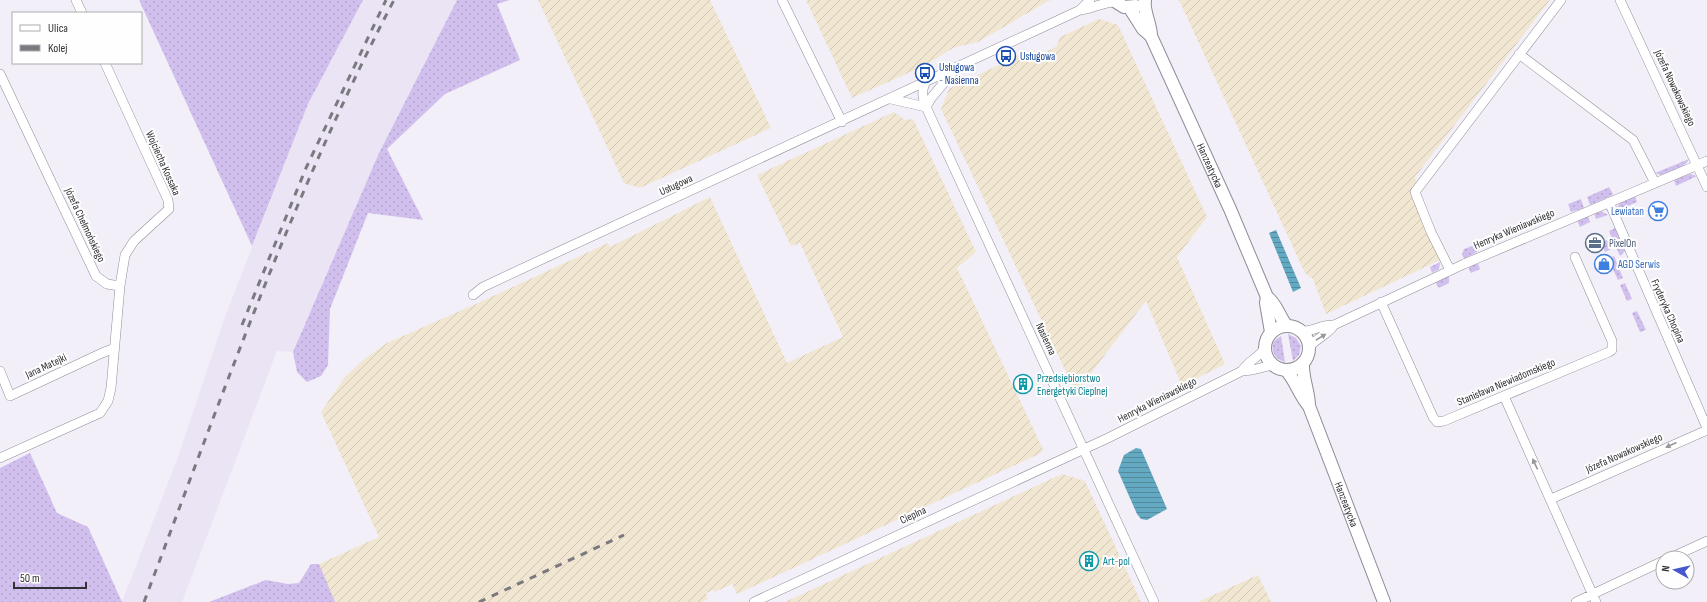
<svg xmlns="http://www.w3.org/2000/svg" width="1707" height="602" viewBox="0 0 1707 602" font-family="'Sofia Sans Condensed',sans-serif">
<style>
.built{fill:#eae4f5}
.industrial{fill:url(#industrial-furrows)}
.grass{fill:url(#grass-dots)}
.water{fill:url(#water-rules)}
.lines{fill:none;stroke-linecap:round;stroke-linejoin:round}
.minor-casing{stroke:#8f8c95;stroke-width:10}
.tertiary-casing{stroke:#8f8c95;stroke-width:14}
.minor{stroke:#fff;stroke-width:9}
.tertiary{stroke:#fff;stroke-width:12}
.rail{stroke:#7b797f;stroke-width:3;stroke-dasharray:7 7;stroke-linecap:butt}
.oneway{fill:#98989a}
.labels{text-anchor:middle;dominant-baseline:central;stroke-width:4;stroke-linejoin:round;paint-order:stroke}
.transit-label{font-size:11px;fill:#164399;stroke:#fefefe;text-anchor:start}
.street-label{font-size:11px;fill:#313034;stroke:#fefefe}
.shop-label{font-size:11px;fill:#366cbe;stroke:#fefefe;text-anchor:end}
.service-label{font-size:11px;fill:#4e5e75;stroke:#fefefe;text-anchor:start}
.culture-label{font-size:11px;fill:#0d838f;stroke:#fefefe;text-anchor:start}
</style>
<defs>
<pattern id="industrial-furrows" width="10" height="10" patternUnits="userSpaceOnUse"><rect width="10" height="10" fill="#f1e6d1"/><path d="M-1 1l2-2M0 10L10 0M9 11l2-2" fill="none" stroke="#cfc6b4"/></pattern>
<pattern id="grass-dots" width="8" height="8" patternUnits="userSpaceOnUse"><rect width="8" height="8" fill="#d1c0ee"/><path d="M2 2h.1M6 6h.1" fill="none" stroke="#b4a5cd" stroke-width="1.8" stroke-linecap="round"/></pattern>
<pattern id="water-rules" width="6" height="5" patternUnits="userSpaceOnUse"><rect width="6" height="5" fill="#64a9c2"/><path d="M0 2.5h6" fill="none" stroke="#538a9e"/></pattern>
</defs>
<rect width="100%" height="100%" fill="#f2eff9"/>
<!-- built -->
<path class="built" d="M 363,0 L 457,0 L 379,153 L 293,352 L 277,351 L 182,602 L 122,602 L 178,457 L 226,314 L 308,104 Z"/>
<!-- industrial -->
<path class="industrial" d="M 538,0 L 710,0 L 771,128 L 640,188 L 624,183 Z
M 806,0 L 1050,0 L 978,42 L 953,48 L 924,66 L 852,98 Z
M 1179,0 L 1550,0 L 1415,177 L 1440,260 L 1326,314 L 1313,279 L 1305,273 Z
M 1099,19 L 1118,25 L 1207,217 L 1177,257 L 1225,364 L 1182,386 L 1146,301 L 1076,393 L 941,109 L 949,89 L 1030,50 L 1044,53 L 1057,46 L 1060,37 Z
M 894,112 L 905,120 L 913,119 L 976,252 L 957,268 L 1043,449 L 1041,453 L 737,594 L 732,584 L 715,592 L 714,590 L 706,593 L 708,599 L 702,602 L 334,602 L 317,565 L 379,537 L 321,412 L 345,377 L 363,360 L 387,343 L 476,304 L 608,243 L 610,247 L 710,197 L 787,363 L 843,337 L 800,243 L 791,246 L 757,175 Z
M 1062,474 L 1085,481 L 1141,602 L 785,602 Z
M 1258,575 L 1271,602 L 1198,602 Z"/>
<!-- grass -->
<path class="grass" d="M 139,0 L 363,0 L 308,104 L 252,246 Z
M 457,0 L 510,0 L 497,4 L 520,60 L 445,94 L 387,149 L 423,220 L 368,213 L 330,309 L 328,365 L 321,376 L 307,382 L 297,372 L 293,352 L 379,153 Z
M 1689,159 C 1685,169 1668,172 1660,175 L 1655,173 Z
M 1690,174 L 1697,176 L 1676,186 L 1674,180 Z
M 1609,187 L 1613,194 L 1611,196 L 1590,205 L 1587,197 Z
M 1635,196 L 1637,202 L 1617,211 C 1617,201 1627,199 1635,196 Z
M 1581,199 L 1584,208 L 1571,212 L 1568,204 Z
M 1601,211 L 1608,215 L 1596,219 L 1594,213 Z
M 1588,216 L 1590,222 L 1580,227 L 1577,220 Z
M 1615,228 L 1625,251 L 1620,256 L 1609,231 Z
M 1607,240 L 1611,249 L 1605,252 L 1601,242 Z
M 1472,246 L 1475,246 L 1477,252 L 1464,259 L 1462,254 L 1464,249 Z
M 1614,256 L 1623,278 L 1618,280 L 1608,259 Z
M 1440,262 L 1439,269 L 1432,273 L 1430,267 Z
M 1478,263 L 1480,269 L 1471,273 L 1468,267 Z
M 1449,276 L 1449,283 L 1439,288 L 1435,282 Z
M 1625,283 L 1632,299 L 1627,301 L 1620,285 Z
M 1637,311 L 1646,330 L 1640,332 L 1632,313 Z
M 1288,334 L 1296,338 L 1301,346 L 1299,355 L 1293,361 Z
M 1281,336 L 1285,362 C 1275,359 1270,351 1274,341 Z
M 30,453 L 57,513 L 88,527 L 122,602 L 0,602 L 0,468 Z
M 311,564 L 319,564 L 335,602 L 209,602 L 266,580 L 288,584 L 299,583 Z"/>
<!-- water -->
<path class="water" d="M 1276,230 L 1301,288 L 1293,292 L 1269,233 Z
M 1136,448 L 1141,449 L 1167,509 L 1147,520 L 1141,519 L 1137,514 L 1118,471 L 1124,455 Z"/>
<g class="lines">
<!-- minor casing -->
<g class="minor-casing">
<path id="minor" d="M 76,0 L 82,13
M 782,0 L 842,122
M 1620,0 L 1707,187
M 1080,10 C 1092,9 1103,2 1115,2
M 1519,54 L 1633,140 L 1655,183
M 105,63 L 168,200 L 169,209 L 134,241 L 125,255 L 120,286
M 0,74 L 96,276 L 107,284 L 120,286 L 111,388 L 108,401 L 100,413 L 0,458
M 925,83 C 921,92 923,98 926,107 L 1154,602
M 891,99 L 926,107
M 926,107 L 932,97 L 953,72
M 1609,202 L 1707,428
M 1450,270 L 1431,232 L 1415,192 L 1561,0
M 473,295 L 483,287 L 547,257 L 1037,30 L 1080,10 L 1090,0
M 1381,302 L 1433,417 L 1437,422 L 1444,421 L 1609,352 L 1612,350 L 1612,341 L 1575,257
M 1301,331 C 1313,332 1322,324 1334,325 L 1464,264 L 1707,161
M 1308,349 C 1315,338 1327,336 1334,325
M 0,371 L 10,396 L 102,353 L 115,348
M 1242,371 C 1248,361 1258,358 1265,348
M 1504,396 L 1596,602
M 1551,499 L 1707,430
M 1670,558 L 1707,541
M 754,602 L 1108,438 L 1242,371 L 1252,370 L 1272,365
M 1576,602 L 1663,561"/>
</g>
<!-- tertiary casing -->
<g class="tertiary-casing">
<g id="tertiary">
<path d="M 1113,0 L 1124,7 L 1136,6"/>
<path d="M 1145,0 C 1143,12 1151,23 1151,36"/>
<path id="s1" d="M 1129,7 L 1143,29 L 1151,36 L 1230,209 L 1267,297 C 1277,304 1279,317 1287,326"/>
<path d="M 1267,297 L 1266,303 L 1271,332"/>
<circle cx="1287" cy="348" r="22"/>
<path d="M 1303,363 C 1302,378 1309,391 1309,406"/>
<path id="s2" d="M 1286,370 C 1296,381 1299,395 1309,406 L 1384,602"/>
</g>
</g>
<!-- minor -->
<use href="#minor" class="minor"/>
<!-- tertiary -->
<use href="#tertiary" class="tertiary"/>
<!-- rail -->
<path class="rail" d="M 242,325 L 306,168 L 386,0
M 144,602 C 221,399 293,193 394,0
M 479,602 L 624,535"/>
</g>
<!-- one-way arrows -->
<defs><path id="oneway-solid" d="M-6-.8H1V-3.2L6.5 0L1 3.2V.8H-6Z"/></defs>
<g class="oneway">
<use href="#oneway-solid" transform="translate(1321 337) rotate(-31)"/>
<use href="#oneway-solid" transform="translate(1671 445) rotate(156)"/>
<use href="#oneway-solid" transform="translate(1535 464) rotate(-115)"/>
</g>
<!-- icons -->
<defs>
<g id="bus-ring" transform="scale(1)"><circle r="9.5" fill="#fefefe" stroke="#1a4fb4" stroke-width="1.5"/><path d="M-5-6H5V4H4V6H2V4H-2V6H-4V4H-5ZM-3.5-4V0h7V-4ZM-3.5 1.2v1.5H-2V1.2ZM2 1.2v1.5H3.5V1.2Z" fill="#1a4fb4"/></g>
<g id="supermarket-ring" transform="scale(1)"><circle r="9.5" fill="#fefefe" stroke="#3f7fe0" stroke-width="1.5"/><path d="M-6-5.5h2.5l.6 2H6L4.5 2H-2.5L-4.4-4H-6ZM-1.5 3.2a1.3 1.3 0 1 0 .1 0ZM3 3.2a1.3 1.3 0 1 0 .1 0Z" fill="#3f7fe0"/></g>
<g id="office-ring" transform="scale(1)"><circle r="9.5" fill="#fefefe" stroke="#5c6f8a" stroke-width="1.5"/><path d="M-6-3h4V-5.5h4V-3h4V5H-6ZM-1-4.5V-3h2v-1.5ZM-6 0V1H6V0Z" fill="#5c6f8a"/></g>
<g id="shop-ring" transform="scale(1)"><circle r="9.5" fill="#fefefe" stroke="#3f7fe0" stroke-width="1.5"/><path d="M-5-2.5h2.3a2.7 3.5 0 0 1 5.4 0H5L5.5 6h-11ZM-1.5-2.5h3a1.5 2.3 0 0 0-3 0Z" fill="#3f7fe0"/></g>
<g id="building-ring" transform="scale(1)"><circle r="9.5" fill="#fefefe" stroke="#0f9aa8" stroke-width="1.5"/><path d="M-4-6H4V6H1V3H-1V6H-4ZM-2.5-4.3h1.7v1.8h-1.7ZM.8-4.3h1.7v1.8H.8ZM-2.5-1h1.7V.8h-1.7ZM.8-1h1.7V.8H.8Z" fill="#0f9aa8"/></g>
</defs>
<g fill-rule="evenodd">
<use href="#bus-ring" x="1006" y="56"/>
<use href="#bus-ring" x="925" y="73"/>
<use href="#supermarket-ring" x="1658" y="211"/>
<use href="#office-ring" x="1595" y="243"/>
<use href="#shop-ring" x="1604" y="264"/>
<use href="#building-ring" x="1023" y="384"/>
<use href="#building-ring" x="1089" y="561"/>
</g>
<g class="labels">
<!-- transit labels -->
<g class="transit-label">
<text x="1020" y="56">Usługowa</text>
<text x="939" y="67">Usługowa<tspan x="939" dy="13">- Nasienna</tspan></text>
</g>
<!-- street labels -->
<g class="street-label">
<text transform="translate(1675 88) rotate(65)">Józefa Nowakowskiego</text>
<text transform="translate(163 163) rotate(66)">Wojciecha Kossaka</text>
<text stroke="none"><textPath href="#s1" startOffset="179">Hanzeatycka</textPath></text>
<text transform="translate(676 185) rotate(-25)">Usługowa</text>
<text transform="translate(85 225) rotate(65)">Józefa Chełmońskiego</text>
<text transform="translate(1514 229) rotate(-23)">Henryka Wieniawskiego</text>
<text transform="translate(1668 311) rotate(66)">Fryderyka Chopina</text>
<text transform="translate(1046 339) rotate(65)">Nasienna</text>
<text transform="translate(46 366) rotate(-25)">Jana Matejki</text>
<text transform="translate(1506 382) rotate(-23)">Stanisława Niewiadomskiego</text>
<text transform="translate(1157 400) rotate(-27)">Henryka Wieniawskiego</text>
<text transform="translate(1624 453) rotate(-24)">Józefa Nowakowskiego</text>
<text stroke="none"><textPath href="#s2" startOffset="148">Hanzeatycka</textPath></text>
<text transform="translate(913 515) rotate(-25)">Cieplna</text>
</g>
<!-- shop labels -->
<g class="shop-label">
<text x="1644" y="211">Lewiatan</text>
<text x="1618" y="264" text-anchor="start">AGD Serwis</text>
</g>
<!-- service labels -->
<g class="service-label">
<text x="1609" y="243">PixelOn</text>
</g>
<!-- culture labels -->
<g class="culture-label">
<text x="1037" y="378">Przedsiębiorstwo<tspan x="1037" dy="13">Energetyki Cieplnej</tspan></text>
<text x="1103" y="561">Art-pol</text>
</g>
</g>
<!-- legend -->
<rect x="12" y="12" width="130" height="52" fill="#fefefe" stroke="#acacad"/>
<rect x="20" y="25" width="20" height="6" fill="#ffffff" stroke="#acacad"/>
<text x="48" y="32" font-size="12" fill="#313034">Ulica</text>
<rect x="20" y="45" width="20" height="6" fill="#7b797f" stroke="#acacad"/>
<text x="48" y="52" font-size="12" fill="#313034">Kolej</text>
<!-- north arrow -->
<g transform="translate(1675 570) rotate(278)"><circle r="19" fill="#fefefe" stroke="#acacad"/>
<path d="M0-3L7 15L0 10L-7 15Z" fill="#4757cc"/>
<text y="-6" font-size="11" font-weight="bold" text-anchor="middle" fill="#313034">N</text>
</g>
<!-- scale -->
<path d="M14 582v6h72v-6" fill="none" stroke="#313034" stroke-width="2"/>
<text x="20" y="582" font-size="12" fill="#313034" stroke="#fefefe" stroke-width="3" paint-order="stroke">50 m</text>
</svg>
